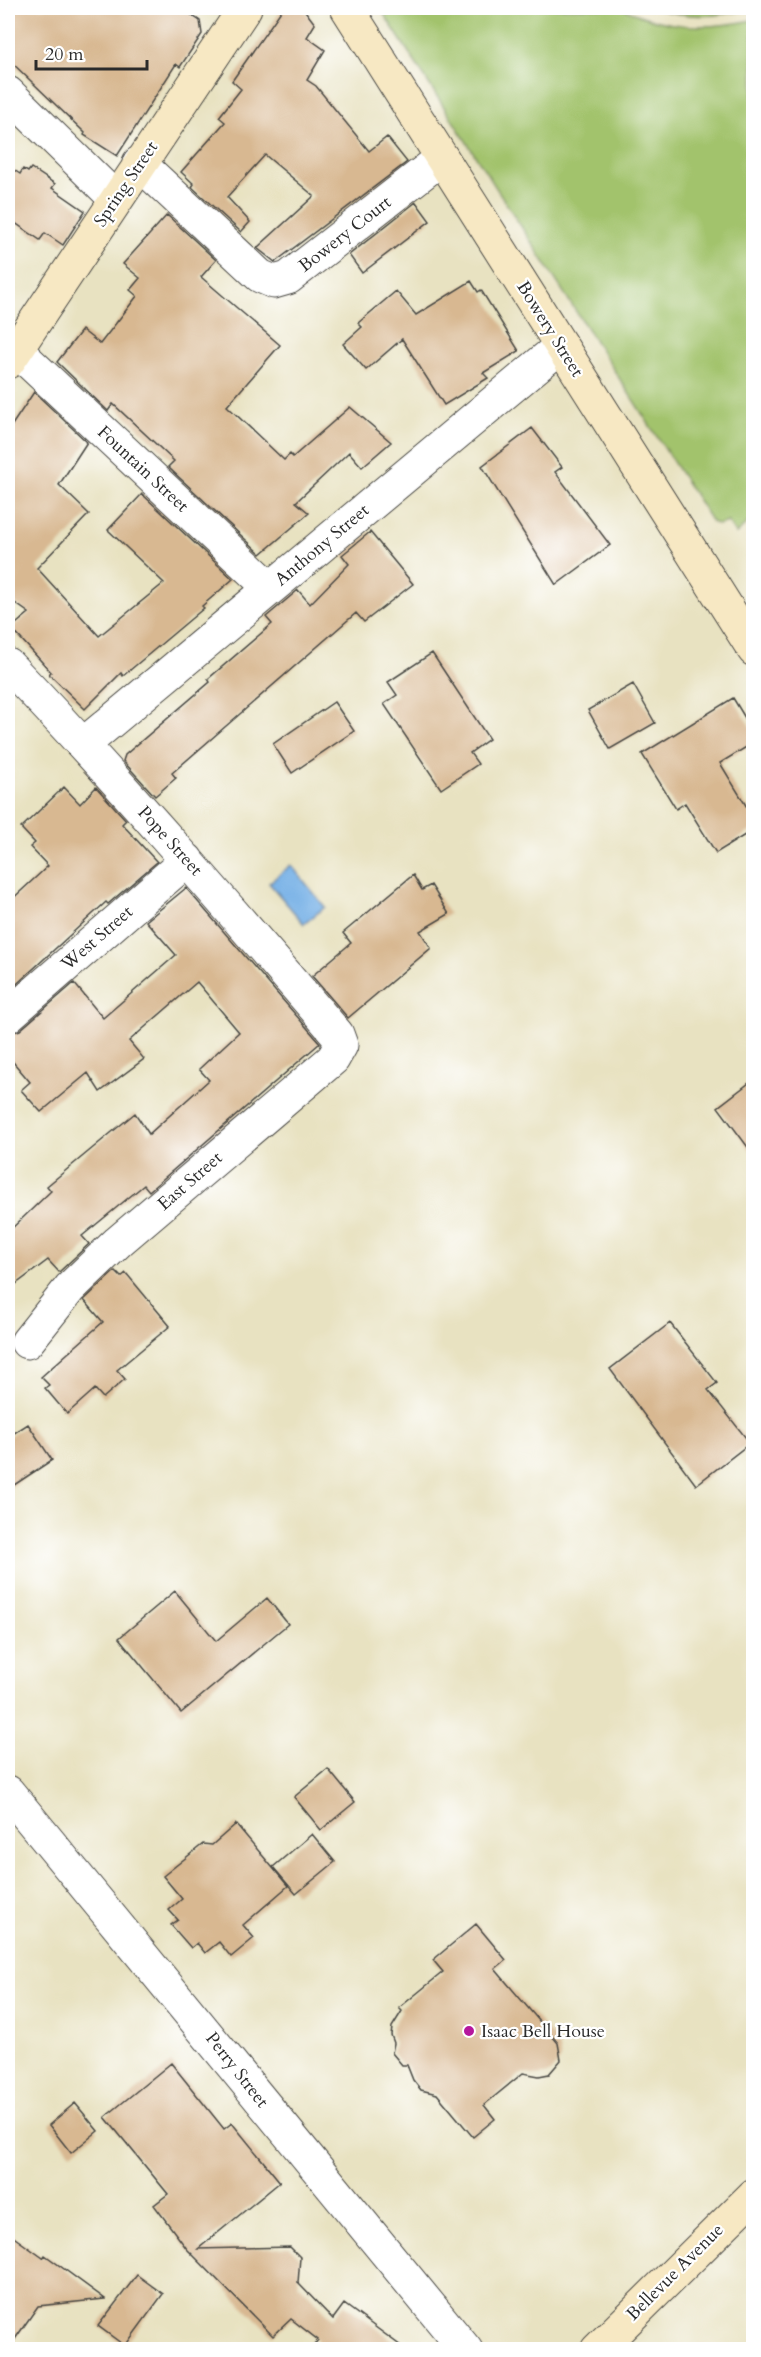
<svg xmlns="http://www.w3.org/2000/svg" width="761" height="2357" viewBox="0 0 761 2357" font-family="Cardo,serif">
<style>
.green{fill:#a2c36c;stroke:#66774c;stroke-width:1.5}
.water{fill:#76b0e6;stroke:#506e88;stroke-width:1.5}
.building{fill:#d8b891}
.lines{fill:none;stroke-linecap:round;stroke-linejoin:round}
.street-casing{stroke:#474642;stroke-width:35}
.secondary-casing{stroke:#474642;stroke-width:35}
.street{stroke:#fff;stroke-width:33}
.secondary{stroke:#f7e8c3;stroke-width:33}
.poi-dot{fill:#b5179e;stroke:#fff;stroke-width:2}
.labels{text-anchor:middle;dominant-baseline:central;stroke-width:4.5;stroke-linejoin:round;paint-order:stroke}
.street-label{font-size:18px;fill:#2b2b2b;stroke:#fff}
.poi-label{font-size:18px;fill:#2b2b2b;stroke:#fff;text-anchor:start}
</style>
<rect width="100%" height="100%" fill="#fff"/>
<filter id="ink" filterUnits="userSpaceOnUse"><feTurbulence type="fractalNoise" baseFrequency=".0167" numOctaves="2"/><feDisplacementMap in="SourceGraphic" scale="12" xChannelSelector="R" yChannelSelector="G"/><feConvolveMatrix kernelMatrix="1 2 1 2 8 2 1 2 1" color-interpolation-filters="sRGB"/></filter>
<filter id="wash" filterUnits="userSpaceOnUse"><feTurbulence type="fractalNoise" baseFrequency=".008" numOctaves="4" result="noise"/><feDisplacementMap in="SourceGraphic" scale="24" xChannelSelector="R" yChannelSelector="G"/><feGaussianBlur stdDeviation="1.35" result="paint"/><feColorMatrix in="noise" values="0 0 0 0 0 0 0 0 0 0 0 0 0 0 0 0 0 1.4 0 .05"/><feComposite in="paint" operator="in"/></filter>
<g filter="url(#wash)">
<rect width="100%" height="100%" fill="#e8e2c1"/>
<!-- green -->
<path class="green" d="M 380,8 L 622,8 C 667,29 705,30 753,20 L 754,517 L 736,534 L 728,522 L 718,525 L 712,522 Z
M 654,8 L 754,8 C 718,17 689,19 654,8 Z"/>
<!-- water -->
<path class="water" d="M 291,865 L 325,907 L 304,924 L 269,883 Z"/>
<g id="blocks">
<!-- building -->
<path class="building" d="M 8,8 L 181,8 L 200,21 L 202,34 L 180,67 L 176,64 L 117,156 L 84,135 L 85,133 L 8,59 Z
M 283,8 L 303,8 L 315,24 L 307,37 L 325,50 L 307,80 L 316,86 L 369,151 L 387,137 L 407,162 L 275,262 L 257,248 L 314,196 L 265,155 L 227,197 L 250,222 L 241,232 L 192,187 L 194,184 L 181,172 L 225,122 L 219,117 L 241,89 L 232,81 Z
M 8,166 L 20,174 L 23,169 L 28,172 L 31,168 L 55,184 L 52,188 L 85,211 L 63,245 L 45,233 L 40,240 L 8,218 Z
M 416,202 L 430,221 L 362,273 L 349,255 Z
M 167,215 L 216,260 L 201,277 L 280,345 L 227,406 L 284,460 L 290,454 L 293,457 L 350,407 L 391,442 L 362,467 L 349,452 L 296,502 L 309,513 L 261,554 L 168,467 L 174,461 L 113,404 L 108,411 L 57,362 L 82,330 L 100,344 L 137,296 L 130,290 L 140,278 L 123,264 Z
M 471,281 L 478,292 L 481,290 L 519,351 L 483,373 L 488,378 L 444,405 L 402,339 L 366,370 L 343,344 L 362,327 L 358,323 L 396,291 L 416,315 Z
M 34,392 L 87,442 L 59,485 L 89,514 L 37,568 L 99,636 L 164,583 L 108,530 L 142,494 L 233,579 L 202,606 L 204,608 L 123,676 L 121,673 L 85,709 L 49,674 L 51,672 L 11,628 L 29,613 L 8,598 L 8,431 Z
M 532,428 L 562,467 L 555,472 L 610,545 L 556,585 L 482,466 Z
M 370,532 L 413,584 L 364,622 L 356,613 L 172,773 L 176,778 L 155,796 L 123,761 L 125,755 L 210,682 L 208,679 L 272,624 L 266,617 L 298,590 L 310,604 L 349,564 L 342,555 Z
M 432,653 L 489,739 L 470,753 L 478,764 L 441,789 L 384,704 L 397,695 L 388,682 Z
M 633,684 L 655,723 L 610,749 L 588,710 Z
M 733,698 L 753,731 L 753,743 L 720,763 L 753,817 L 753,830 L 716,853 L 685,803 L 676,809 L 642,754 Z
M 334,702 L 354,731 L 292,773 L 273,744 Z
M 64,787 L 80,804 L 96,787 L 126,820 L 122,824 L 157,862 L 108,904 L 106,902 L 8,992 L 8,903 L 48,866 L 30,847 L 35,843 L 21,828 Z
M 413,875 L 422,890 L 431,885 L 449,914 L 420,931 L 431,948 L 348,1018 L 312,976 L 351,943 L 343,933 Z
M 186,888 L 320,1043 L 149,1191 L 144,1185 L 82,1236 L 89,1244 L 59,1272 L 48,1260 L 8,1290 L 8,1232 L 51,1191 L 47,1186 L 135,1113 L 149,1134 L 209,1080 L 199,1069 L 239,1032 L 197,982 L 129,1041 L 144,1059 L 100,1092 L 88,1073 L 41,1112 L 21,1090 L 30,1082 L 8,1056 L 8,1034 L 20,1030 L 74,983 L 103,1018 L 176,955 L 146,921 Z
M 753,1080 L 753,1154 L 718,1107 Z
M 115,1271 L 121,1277 L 126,1273 L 170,1326 L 117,1370 L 125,1379 L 103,1398 L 95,1389 L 67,1414 L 45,1388 L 49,1385 L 41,1377 L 103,1322 L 84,1300 Z
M 670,1323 L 717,1383 L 708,1390 L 750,1443 L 696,1485 L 610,1369 Z
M 28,1424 L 52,1460 L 8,1489 L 8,1437 Z
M 175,1591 L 216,1641 L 267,1598 L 288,1624 L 181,1713 L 119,1638 Z
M 328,1769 L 355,1802 L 321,1830 L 294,1797 Z
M 236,1824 L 288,1886 L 243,1925 L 254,1938 L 231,1957 L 219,1942 L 205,1953 L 197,1943 L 191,1948 L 171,1925 L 178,1920 L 169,1910 L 182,1899 L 163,1876 L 203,1844 L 212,1845 Z
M 312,1834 L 335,1862 L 296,1894 L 273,1867 Z
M 476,1924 L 506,1960 L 495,1969 L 558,2043 L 561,2060 L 549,2074 L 539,2076 L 523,2073 L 484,2105 L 495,2119 L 473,2137 L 437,2094 L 421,2090 L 413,2080 L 407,2065 L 402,2065 L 392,2053 L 394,2043 L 391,2035 L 392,2027 L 402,2011 L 399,2008 L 443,1972 L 433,1960 Z
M 171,2063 L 224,2129 L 232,2123 L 280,2182 L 198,2249 L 290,2247 L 300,2257 L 298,2283 L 333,2319 L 344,2304 L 405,2349 L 311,2349 L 318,2340 L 291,2319 L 273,2336 L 187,2249 L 154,2205 L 168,2194 L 105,2117 Z
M 75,2103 L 98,2131 L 71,2153 L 49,2125 Z
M 8,2233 L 43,2258 L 45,2255 L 105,2299 L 38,2306 L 8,2349 Z
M 137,2275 L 163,2294 L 125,2346 L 98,2326 Z"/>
</g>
</g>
<g filter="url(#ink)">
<use href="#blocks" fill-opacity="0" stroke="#474642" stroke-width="1.5"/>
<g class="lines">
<!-- street casing -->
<g class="street-casing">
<path id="street" d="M 8,93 L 116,199
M 139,163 L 260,276 L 274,282 L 288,278 L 442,158
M 15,349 L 270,588
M 8,665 C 122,784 230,909 337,1034 L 341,1045 L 333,1059 L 118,1242 L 70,1288 L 27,1342
M 84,744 L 561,346
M 8,1016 L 187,860
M 8,1792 L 466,2350"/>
</g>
<!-- secondary casing -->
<g class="secondary-casing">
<path id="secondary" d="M 347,8 L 754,650
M 8,362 L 245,8
M 597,2350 L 754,2195"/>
</g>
<!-- street -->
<use href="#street" class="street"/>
<!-- secondary -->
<use href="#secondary" class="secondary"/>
</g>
</g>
<!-- markers -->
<circle class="poi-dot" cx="469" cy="2031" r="6"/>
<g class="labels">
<!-- street labels -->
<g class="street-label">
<text transform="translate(126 184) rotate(-56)">Spring Street</text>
<text transform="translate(345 234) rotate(-38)">Bowery Court</text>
<text transform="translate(550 329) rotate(58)">Bowery Street</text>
<text transform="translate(143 469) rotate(43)">Fountain Street</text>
<text transform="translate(322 545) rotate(-40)">Anthony Street</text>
<text transform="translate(170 841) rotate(48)">Pope Street</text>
<text transform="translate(97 938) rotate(-41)">West Street</text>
<text transform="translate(190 1181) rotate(-41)">East Street</text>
<text transform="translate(237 2070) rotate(52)">Perry Street</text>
<text transform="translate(675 2272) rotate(-45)">Bellevue Avenue</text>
</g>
<!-- poi labels -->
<g class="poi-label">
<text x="481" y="2031">Isaac Bell House</text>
</g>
</g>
<!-- margin -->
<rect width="761" height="2357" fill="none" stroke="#fff" stroke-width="30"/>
<!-- scale -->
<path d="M36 60v9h111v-9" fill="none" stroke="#2b2b2b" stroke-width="3"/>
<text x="45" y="60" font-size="18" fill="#2b2b2b" stroke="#ffffff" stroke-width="4.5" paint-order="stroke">20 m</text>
</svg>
